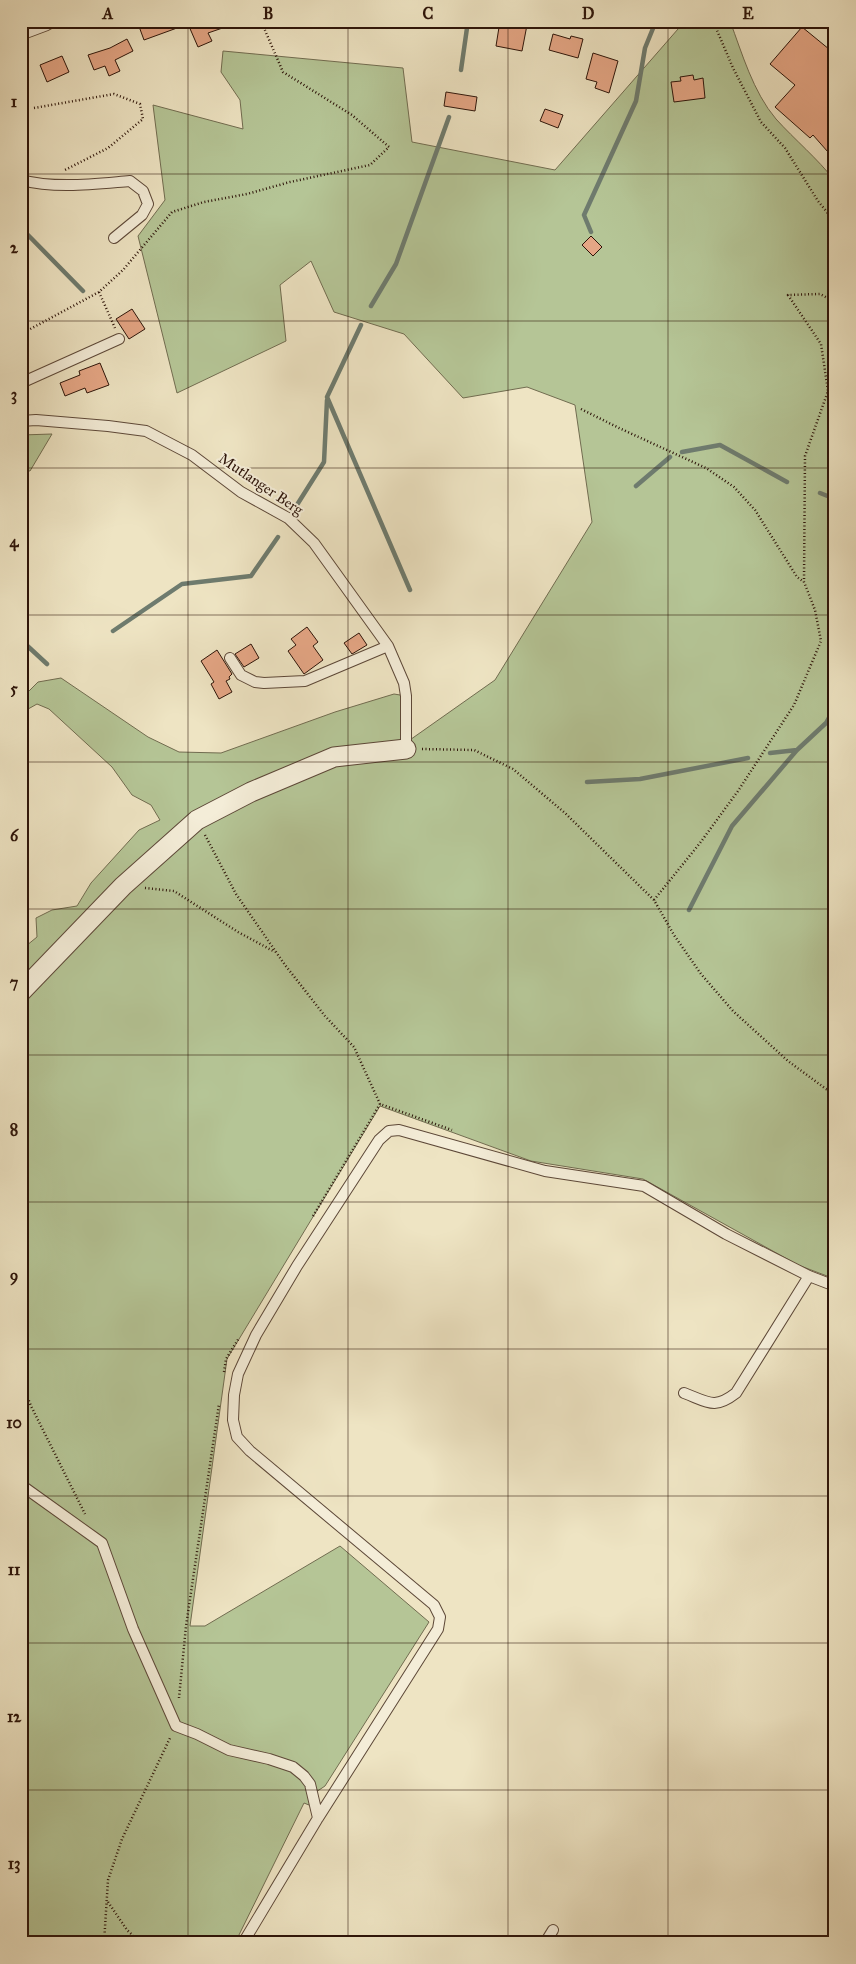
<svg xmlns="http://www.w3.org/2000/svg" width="856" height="1964" viewBox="0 0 856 1964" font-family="'IM FELL Great Primer',serif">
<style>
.green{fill:#b5c596;stroke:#716c50}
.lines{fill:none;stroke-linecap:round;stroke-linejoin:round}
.stream{stroke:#6e7b6e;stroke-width:4.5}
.building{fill:#e5a685;stroke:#2d1409}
.service-casing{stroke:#5d4838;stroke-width:12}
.minor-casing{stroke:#5d4838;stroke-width:21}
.path{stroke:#2d1409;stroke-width:2.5;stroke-dasharray:1 2.5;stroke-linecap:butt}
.service{stroke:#f4edd8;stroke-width:10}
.minor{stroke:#f4edd8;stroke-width:19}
.grid{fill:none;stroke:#2d1409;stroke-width:1;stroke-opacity:0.55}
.labels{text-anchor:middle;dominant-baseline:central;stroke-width:4;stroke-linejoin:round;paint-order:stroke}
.street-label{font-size:15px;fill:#2d1409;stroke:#f4edd8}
.neatline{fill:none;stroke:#2d1409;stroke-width:2}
.grid-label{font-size:16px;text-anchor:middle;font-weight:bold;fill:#2d1409}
</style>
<rect width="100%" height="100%" fill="#eee4c3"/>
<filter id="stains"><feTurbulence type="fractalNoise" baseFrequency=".004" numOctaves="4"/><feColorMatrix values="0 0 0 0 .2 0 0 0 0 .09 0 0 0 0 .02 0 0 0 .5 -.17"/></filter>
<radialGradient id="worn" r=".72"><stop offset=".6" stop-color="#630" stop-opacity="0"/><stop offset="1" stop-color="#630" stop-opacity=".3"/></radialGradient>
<!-- green -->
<path class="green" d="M 685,21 L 730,21 C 742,53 753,92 776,119 C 795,140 817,158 835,181 L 835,1279 L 798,1265 L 643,1179 L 531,1161 L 380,1106 L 227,1359 L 190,1626 L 205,1626 L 340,1546 L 429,1622 L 325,1786 L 313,1794 L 309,1805 L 304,1803 L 235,1943 L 21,1943 L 21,950 L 37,937 L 36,918 L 52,910 L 77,906 L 91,883 L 139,830 L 160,820 L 151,805 L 132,795 L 112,767 L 49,709 L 37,704 L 21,713 L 21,699 L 38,682 L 61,678 L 148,737 L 179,752 L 221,753 L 335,712 L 394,694 L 406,696 L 407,742 L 495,680 L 592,522 L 575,405 L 527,387 L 463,398 L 404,334 L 334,312 L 311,261 L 280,285 L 286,341 L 177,393 L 138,236 L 165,200 L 153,105 L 243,129 L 240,100 L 221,72 L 223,51 L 403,68 L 412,142 L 555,170 Z
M 52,434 L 30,471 L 21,470 L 21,435 Z"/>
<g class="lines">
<!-- stream -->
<path class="stream" d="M 461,70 L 468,21
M 21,218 L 27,234 L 83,291
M 591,232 L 584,215 L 636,101 L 645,48 L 656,21
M 371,306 L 396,264 L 449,117
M 361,325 L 327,397 L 410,590
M 682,452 L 720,445 L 787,482
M 636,486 L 670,457
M 820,493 L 835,499
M 295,508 L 324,462 L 327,400
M 113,631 L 182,584 L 251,576 L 278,537
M 21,640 L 47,664
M 770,753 L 797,750
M 587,782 L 640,779 L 748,758
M 689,910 L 732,826 L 797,750 L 826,723 L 835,707"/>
</g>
<!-- building -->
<path class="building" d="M 137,21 L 236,21 L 237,23 L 208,33 L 212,41 L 198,47 L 188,24 L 144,40 Z
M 500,21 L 527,25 L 522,51 L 496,46 Z
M 802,27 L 835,54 L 835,160 L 813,135 L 810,138 L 775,107 L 795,85 L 770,64 Z
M 553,34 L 570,39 L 571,36 L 583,39 L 578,58 L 549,50 Z
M 127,39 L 133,51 L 115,60 L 120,71 L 109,76 L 105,66 L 94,70 L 88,55 L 110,48 Z
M 593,53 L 618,61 L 609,93 L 595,88 L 597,82 L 586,79 Z
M 62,56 L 69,72 L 47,82 L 40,65 Z
M 693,75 L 694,80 L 703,78 L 705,98 L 674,102 L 671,82 L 681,81 L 680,77 Z
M 446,92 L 477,97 L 475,111 L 444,106 Z
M 545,109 L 563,115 L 558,128 L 540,121 Z
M 591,236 L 602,247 L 593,256 L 582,245 Z
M 132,309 L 145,329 L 129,339 L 116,319 Z
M 100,363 L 109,385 L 87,393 L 85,388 L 65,396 L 60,383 L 80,375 L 79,371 Z
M 307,627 L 318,642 L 313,646 L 323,660 L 304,674 L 288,651 L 296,645 L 291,639 Z
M 359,633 L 367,645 L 352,654 L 344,643 Z
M 251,644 L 259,658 L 244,667 L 235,654 Z
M 217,650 L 232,674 L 229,677 L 230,679 L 226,681 L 232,692 L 219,699 L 211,684 L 214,682 L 201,661 Z"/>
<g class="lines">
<!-- service casing -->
<g class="service-casing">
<path id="service" d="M 21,180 C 56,189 94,184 130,181 L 143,191 L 148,204 L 142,215 L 114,238
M 21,383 L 119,339
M 21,421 L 36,420 L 108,426 L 146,431 L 192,455 L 241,492 L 288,518 L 314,543 L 388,646 L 404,683 L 406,696 L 406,749
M 230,658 L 241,675 L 255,682 L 264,683 L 305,681 L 388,646
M 684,1393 C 708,1402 714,1410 736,1393 L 809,1276
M 21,1485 L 102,1543 L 133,1629 L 176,1726 L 197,1734 L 229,1750 L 269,1759 L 293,1767 L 304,1776 L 310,1784 L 318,1818
M 243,1943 L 318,1818 L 438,1629 L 440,1617 L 434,1605 L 250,1451 L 237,1437 L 233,1420 L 234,1395 L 238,1374 L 256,1335 L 297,1266 L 379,1140 L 389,1131 L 399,1130 L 545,1171 L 644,1186 L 726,1234 L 809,1276 L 835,1286
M 545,1943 L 553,1930"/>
</g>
<!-- minor casing -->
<g class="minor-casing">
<path id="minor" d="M 21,30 L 45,21
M 21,992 L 123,886 L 197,820 L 251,792 L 334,757 L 406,749"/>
</g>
<!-- path -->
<path class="path" d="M 713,21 L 733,68 L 761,122 L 785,148 L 818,201 L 835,222
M 34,108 L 114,94 L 140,104 L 143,119 L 108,148 L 63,171
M 99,292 L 115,328
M 21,334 L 99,292 L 123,270 L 172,212 L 204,202 L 247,194 L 290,182 L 370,165 L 389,147 L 352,115 L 283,72 L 261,21
M 581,409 L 619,428 L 706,468 L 734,487 L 755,510 L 797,577 L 804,582
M 422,749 L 474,750 L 513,769 L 565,813 L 654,900 L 674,935 L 701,974 L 733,1011 L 788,1061 L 826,1089 L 835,1092
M 205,835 L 236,894 L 285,965 L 325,1016 L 354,1047 L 380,1104
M 145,888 L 174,891 L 238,932 L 275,952
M 654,900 L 700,843 L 738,791 L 794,705 L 821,641 L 815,610 L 804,582 L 805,456 L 828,391 L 821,344 L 788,295 L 820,294 L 835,302
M 313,1216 L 380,1104 L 452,1130
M 224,1372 L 226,1359 L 239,1338
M 21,1381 L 31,1406 L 85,1514
M 179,1698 L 186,1626 L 219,1404
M 108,1902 L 127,1930 L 141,1943
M 104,1943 L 108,1880 L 122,1839 L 170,1738"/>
<!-- service -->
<use href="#service" class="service"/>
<!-- minor -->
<use href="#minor" class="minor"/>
</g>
<!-- grid -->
<path class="grid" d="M 188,21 L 188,1943M 348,21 L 348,1943M 508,21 L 508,1943M 668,21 L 668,1943M 21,174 L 835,174M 21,321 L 835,321M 21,468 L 835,468M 21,615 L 835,615M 21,762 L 835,762M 21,909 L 835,909M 21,1055 L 835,1055M 21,1202 L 835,1202M 21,1349 L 835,1349M 21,1496 L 835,1496M 21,1643 L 835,1643M 21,1790 L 835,1790"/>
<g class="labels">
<!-- street labels -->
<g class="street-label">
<text transform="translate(261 484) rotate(34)">Mutlanger Berg</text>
</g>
</g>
<!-- margin -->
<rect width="856" height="1964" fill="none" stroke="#eee4c3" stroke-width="55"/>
<rect x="28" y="28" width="800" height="1908" class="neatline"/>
<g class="grid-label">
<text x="108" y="19">A</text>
<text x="268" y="19">B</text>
<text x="428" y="19">C</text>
<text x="588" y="19">D</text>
<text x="748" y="19">E</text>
<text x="14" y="107">1</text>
<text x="14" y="253">2</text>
<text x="14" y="400">3</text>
<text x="14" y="547">4</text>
<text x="14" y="694">5</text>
<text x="14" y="841">6</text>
<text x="14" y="988">7</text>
<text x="14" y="1135">8</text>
<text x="14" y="1281">9</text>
<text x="14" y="1428">10</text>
<text x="14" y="1575">11</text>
<text x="14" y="1722">12</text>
<text x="14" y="1869">13</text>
</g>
<rect width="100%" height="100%" filter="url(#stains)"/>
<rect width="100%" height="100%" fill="url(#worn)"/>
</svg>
